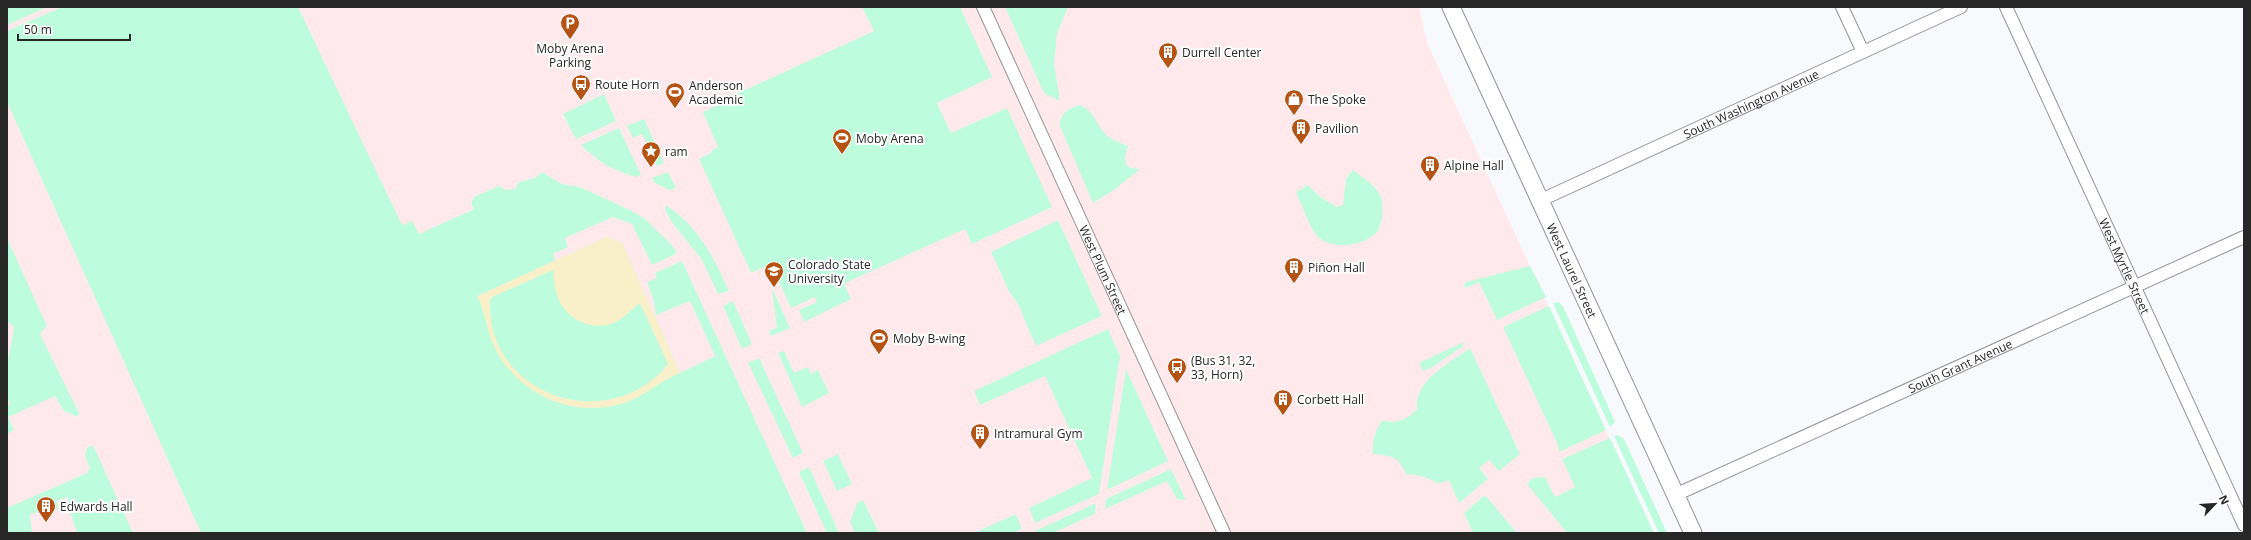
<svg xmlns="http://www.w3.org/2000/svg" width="2251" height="540" viewBox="0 0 2251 540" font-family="'Open Sans',sans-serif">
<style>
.education{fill:#ffe9ed}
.green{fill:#bdfddd}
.sand{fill:#f9f0ca;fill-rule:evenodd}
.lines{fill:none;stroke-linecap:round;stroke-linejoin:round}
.minor-casing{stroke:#939497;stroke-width:14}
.secondary-casing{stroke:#939497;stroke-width:19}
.minor{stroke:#fff;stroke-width:12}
.secondary{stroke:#fff;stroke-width:17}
.labels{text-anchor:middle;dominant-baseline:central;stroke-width:4;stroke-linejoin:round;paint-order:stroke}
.poi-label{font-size:12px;fill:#272728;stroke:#fff;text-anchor:start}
.street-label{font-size:12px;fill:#272728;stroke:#fff}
</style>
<rect width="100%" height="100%" fill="#f8f9fd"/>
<!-- education -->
<path class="education" d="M 7,7 L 1419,7 L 1427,43 L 1653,533 L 7,533 Z"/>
<!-- green -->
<path class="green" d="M 7,7 L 47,7 L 7,25 Z
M 62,7 L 298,7 L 402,225 L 412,221 L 419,234 L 474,209 L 471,203 L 474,197 L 499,186 L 506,190 L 515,189 L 519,182 L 535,178 L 542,172 L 562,184 L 580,187 L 632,211 L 645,219 L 668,241 L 676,250 L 676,254 L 652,265 L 632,224 L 613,217 L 565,238 L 568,247 L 553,254 L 555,260 L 536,269 L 607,237 L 622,243 L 680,373 L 715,356 L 690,301 L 656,315 L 653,298 L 647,282 L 657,278 L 655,273 L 682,261 L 807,533 L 201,533 L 7,102 L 7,31 Z
M 862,7 L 960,7 L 992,77 L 937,103 L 951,133 L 1007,108 L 1052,207 L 972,244 L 965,229 L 854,279 L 844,284 L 851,299 L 804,322 L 799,310 L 817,302 L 815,297 L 791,308 L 771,264 L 751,273 L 699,159 L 712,152 L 712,150 L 718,147 L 703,112 L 722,103 L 721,101 L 874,31 Z
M 1005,7 L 1068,7 L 1057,34 L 1054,63 L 1060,101 L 1044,93 Z
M 604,94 L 616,121 L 576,139 L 563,114 Z
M 1078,105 C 1094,109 1096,124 1105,134 C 1111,140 1121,143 1128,146 L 1125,157 L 1126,165 L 1131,168 L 1140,169 L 1114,190 L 1093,203 L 1060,126 C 1060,113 1067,110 1078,105 Z
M 644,119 L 664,163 L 657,166 L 642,134 L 633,138 L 627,126 Z
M 619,128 L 641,175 L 636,177 C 614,171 598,162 581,145 Z
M 1353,170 C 1362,177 1377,186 1381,197 C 1384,207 1383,228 1374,235 C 1359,247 1332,250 1317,236 C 1311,230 1300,201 1296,192 L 1308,185 L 1320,197 L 1337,207 L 1343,205 L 1346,179 Z
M 668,172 L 676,188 L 669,190 L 655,183 L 652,178 Z
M 666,205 C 699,227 713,256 729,291 L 718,294 L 702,260 L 671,221 L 665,210 Z
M 1058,220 L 1102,316 L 1036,346 L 1024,319 L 1020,307 L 1009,291 L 991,252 Z
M 7,238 L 47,326 L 40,334 L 79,413 L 77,417 L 63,410 L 55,396 L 8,417 L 14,430 L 7,434 L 7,406 L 10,405 C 2,381 10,352 14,327 L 7,321 Z
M 1530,266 L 1546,297 L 1497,320 L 1479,282 L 1465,288 L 1464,285 L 1466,282 Z
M 772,290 L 773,290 L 790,328 L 771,336 L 769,330 L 777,328 Z
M 733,301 L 752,344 L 742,349 L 723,306 Z
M 1559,302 L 1563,306 L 1615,422 L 1610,427 L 1553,303 Z
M 1549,306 L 1606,430 L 1559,452 L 1557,443 L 1503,327 Z
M 1108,329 L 1120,356 L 1099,494 L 1035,523 L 1029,508 L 1092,478 L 1045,376 L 980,405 L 974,391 Z
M 1464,342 L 1462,347 L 1431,368 L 1423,371 L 1419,363 Z
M 1470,348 L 1520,454 L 1499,471 L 1489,460 L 1479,468 L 1488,479 L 1459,503 L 1449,480 L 1439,484 C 1428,478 1419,474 1407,475 C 1397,456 1394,456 1373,454 C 1372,441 1375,430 1383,420 C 1397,425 1408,419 1417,409 C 1414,380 1450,363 1470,348 Z
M 784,351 L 794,373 L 808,367 L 811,374 L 818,370 L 829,393 L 802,407 L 778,353 Z
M 759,358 L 803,453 L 793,458 L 748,363 Z
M 1126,369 L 1168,461 L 1107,490 Z
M 1618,435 L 1624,439 L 1667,533 L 1659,533 L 1614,436 Z
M 1610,438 L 1654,533 L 1567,533 L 1527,484 L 1533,478 L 1545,477 L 1555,497 L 1575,487 L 1562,459 Z
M 93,445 L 133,533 L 77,533 L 68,506 L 68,497 L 57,501 L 58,509 L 48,511 L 46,501 L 39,503 L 40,512 L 30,514 L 32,533 L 7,533 L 7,508 L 87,473 L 90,468 L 85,456 L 87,448 Z
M 838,454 L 852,484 L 837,491 L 823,461 Z
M 809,467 L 839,533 L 827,533 L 799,472 Z
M 1171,469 L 1186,500 L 1177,499 L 1167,481 L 1105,509 L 1106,499 Z
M 1485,495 L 1517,533 L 1473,533 L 1464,513 Z
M 863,500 L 879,533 L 855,533 L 850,522 L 857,503 Z
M 1096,503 L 1095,514 L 1053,533 L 1036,533 L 1035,531 Z
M 1016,514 L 1022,529 L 1013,533 L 974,533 Z"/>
<!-- sand -->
<path class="sand" d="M 607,237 L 622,243 L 680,373 C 659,381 643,398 621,404 C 572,418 520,395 496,350 C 487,333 486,314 477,296 ZM 553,270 C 554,278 554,287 557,295 C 564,319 593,333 616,322 C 625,317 632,309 640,303 L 668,364 C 610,437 486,396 490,301 L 492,297 Z"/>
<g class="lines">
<!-- minor casing -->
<g class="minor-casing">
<g id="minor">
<path id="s1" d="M 983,7 L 1224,533"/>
<path d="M 1842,7 L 1863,52"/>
<path id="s2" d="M 2006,7 L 2244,525"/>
<path id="s3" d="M 1541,200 L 1961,7"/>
<path id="s4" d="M 1675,495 L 2244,237"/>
</g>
</g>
<!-- secondary casing -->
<g class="secondary-casing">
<g id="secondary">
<path id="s5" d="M 1451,7 L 1693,533"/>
</g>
</g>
<!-- minor -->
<use href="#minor" class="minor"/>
<!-- secondary -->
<use href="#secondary" class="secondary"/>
</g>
<!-- icons -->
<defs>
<g id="parking-pin" transform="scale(1)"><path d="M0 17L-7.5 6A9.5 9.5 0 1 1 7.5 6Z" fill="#b45313" stroke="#fff"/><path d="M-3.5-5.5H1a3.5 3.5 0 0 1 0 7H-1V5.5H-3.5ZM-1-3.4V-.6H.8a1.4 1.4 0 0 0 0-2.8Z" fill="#fff"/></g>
<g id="building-pin" transform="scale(1)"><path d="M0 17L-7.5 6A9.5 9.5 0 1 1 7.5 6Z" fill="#b45313" stroke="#fff"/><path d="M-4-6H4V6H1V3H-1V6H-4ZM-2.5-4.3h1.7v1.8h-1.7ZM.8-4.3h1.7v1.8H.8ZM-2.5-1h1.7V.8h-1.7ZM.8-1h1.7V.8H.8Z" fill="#fff"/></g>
<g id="bus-pin" transform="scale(1)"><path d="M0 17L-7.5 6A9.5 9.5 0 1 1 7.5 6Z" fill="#b45313" stroke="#fff"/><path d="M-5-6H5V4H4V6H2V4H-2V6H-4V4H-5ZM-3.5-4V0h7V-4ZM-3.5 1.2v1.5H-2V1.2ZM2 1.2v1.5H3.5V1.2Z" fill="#fff"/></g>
<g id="stadium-pin" transform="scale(1)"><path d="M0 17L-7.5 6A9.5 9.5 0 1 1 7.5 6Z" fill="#b45313" stroke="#fff"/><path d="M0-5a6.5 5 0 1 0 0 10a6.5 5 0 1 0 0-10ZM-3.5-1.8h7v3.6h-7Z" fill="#fff"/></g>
<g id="shop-pin" transform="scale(1)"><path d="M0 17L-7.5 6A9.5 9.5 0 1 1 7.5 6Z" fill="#b45313" stroke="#fff"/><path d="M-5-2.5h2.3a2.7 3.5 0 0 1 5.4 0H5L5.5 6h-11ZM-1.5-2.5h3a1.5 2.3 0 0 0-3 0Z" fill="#fff"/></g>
<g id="sight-pin" transform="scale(1)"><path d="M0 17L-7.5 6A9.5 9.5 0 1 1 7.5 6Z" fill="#b45313" stroke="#fff"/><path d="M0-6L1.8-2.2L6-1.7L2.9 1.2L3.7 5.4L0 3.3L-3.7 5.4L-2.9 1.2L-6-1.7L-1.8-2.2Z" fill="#fff"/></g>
<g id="university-pin" transform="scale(1)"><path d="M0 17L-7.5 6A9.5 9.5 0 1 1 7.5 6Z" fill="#b45313" stroke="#fff"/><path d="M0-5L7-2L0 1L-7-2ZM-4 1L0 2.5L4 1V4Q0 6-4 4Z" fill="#fff"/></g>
</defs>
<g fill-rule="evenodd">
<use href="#parking-pin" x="570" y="23"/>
<use href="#building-pin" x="1168" y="52"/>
<use href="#bus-pin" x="581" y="84"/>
<use href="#stadium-pin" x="675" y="92"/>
<use href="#shop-pin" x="1294" y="99"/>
<use href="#building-pin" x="1301" y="128"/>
<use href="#stadium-pin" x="842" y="138"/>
<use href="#sight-pin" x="651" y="151"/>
<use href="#building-pin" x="1430" y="165"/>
<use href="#building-pin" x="1294" y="267"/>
<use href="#university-pin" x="774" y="271"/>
<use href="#stadium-pin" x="879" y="338"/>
<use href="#bus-pin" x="1177" y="367"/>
<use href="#building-pin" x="1283" y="399"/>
<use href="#building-pin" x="980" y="433"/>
<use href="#building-pin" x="46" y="506"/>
</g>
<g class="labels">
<!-- poi labels -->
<g class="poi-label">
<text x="570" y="48" text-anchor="middle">Moby Arena<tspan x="570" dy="14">Parking</tspan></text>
<text x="1182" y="52">Durrell Center</text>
<text x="595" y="84">Route Horn</text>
<text x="689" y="85">Anderson<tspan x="689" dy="14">Academic</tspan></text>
<text x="1308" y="99">The Spoke</text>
<text x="1315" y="128">Pavilion</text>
<text x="856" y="138">Moby Arena</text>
<text x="665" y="151">ram</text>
<text x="1444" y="165">Alpine Hall</text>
<text x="788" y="264">Colorado State<tspan x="788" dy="14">University</tspan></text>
<text x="1308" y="267">Piñon Hall</text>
<text x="893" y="338">Moby B-wing</text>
<text x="1191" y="360">(Bus 31, 32,<tspan x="1191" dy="14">33, Horn)</tspan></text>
<text x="1297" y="399">Corbett Hall</text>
<text x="994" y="433">Intramural Gym</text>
<text x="60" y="506">Edwards Hall</text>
</g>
<!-- street labels -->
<g class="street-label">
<text stroke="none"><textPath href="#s3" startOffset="231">South Washington Avenue</textPath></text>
<text stroke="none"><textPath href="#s2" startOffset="285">West Myrtle Street</textPath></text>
<text stroke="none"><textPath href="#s1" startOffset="289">West Plum Street</textPath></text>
<text stroke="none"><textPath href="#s5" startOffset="290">West Laurel Street</textPath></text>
<text stroke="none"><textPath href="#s4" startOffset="313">South Grant Avenue</textPath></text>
</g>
</g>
<!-- border -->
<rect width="2251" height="540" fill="none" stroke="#272728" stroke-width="16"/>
<!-- north arrow -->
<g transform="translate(2215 504) rotate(65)" stroke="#ffffff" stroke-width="3" paint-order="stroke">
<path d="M0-3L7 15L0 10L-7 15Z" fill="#272728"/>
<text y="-6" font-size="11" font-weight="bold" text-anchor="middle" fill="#272728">N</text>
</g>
<!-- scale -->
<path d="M18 34v6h112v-6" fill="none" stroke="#272728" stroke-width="2"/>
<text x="24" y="34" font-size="12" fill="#272728" stroke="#ffffff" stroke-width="3" paint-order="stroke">50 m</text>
</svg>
